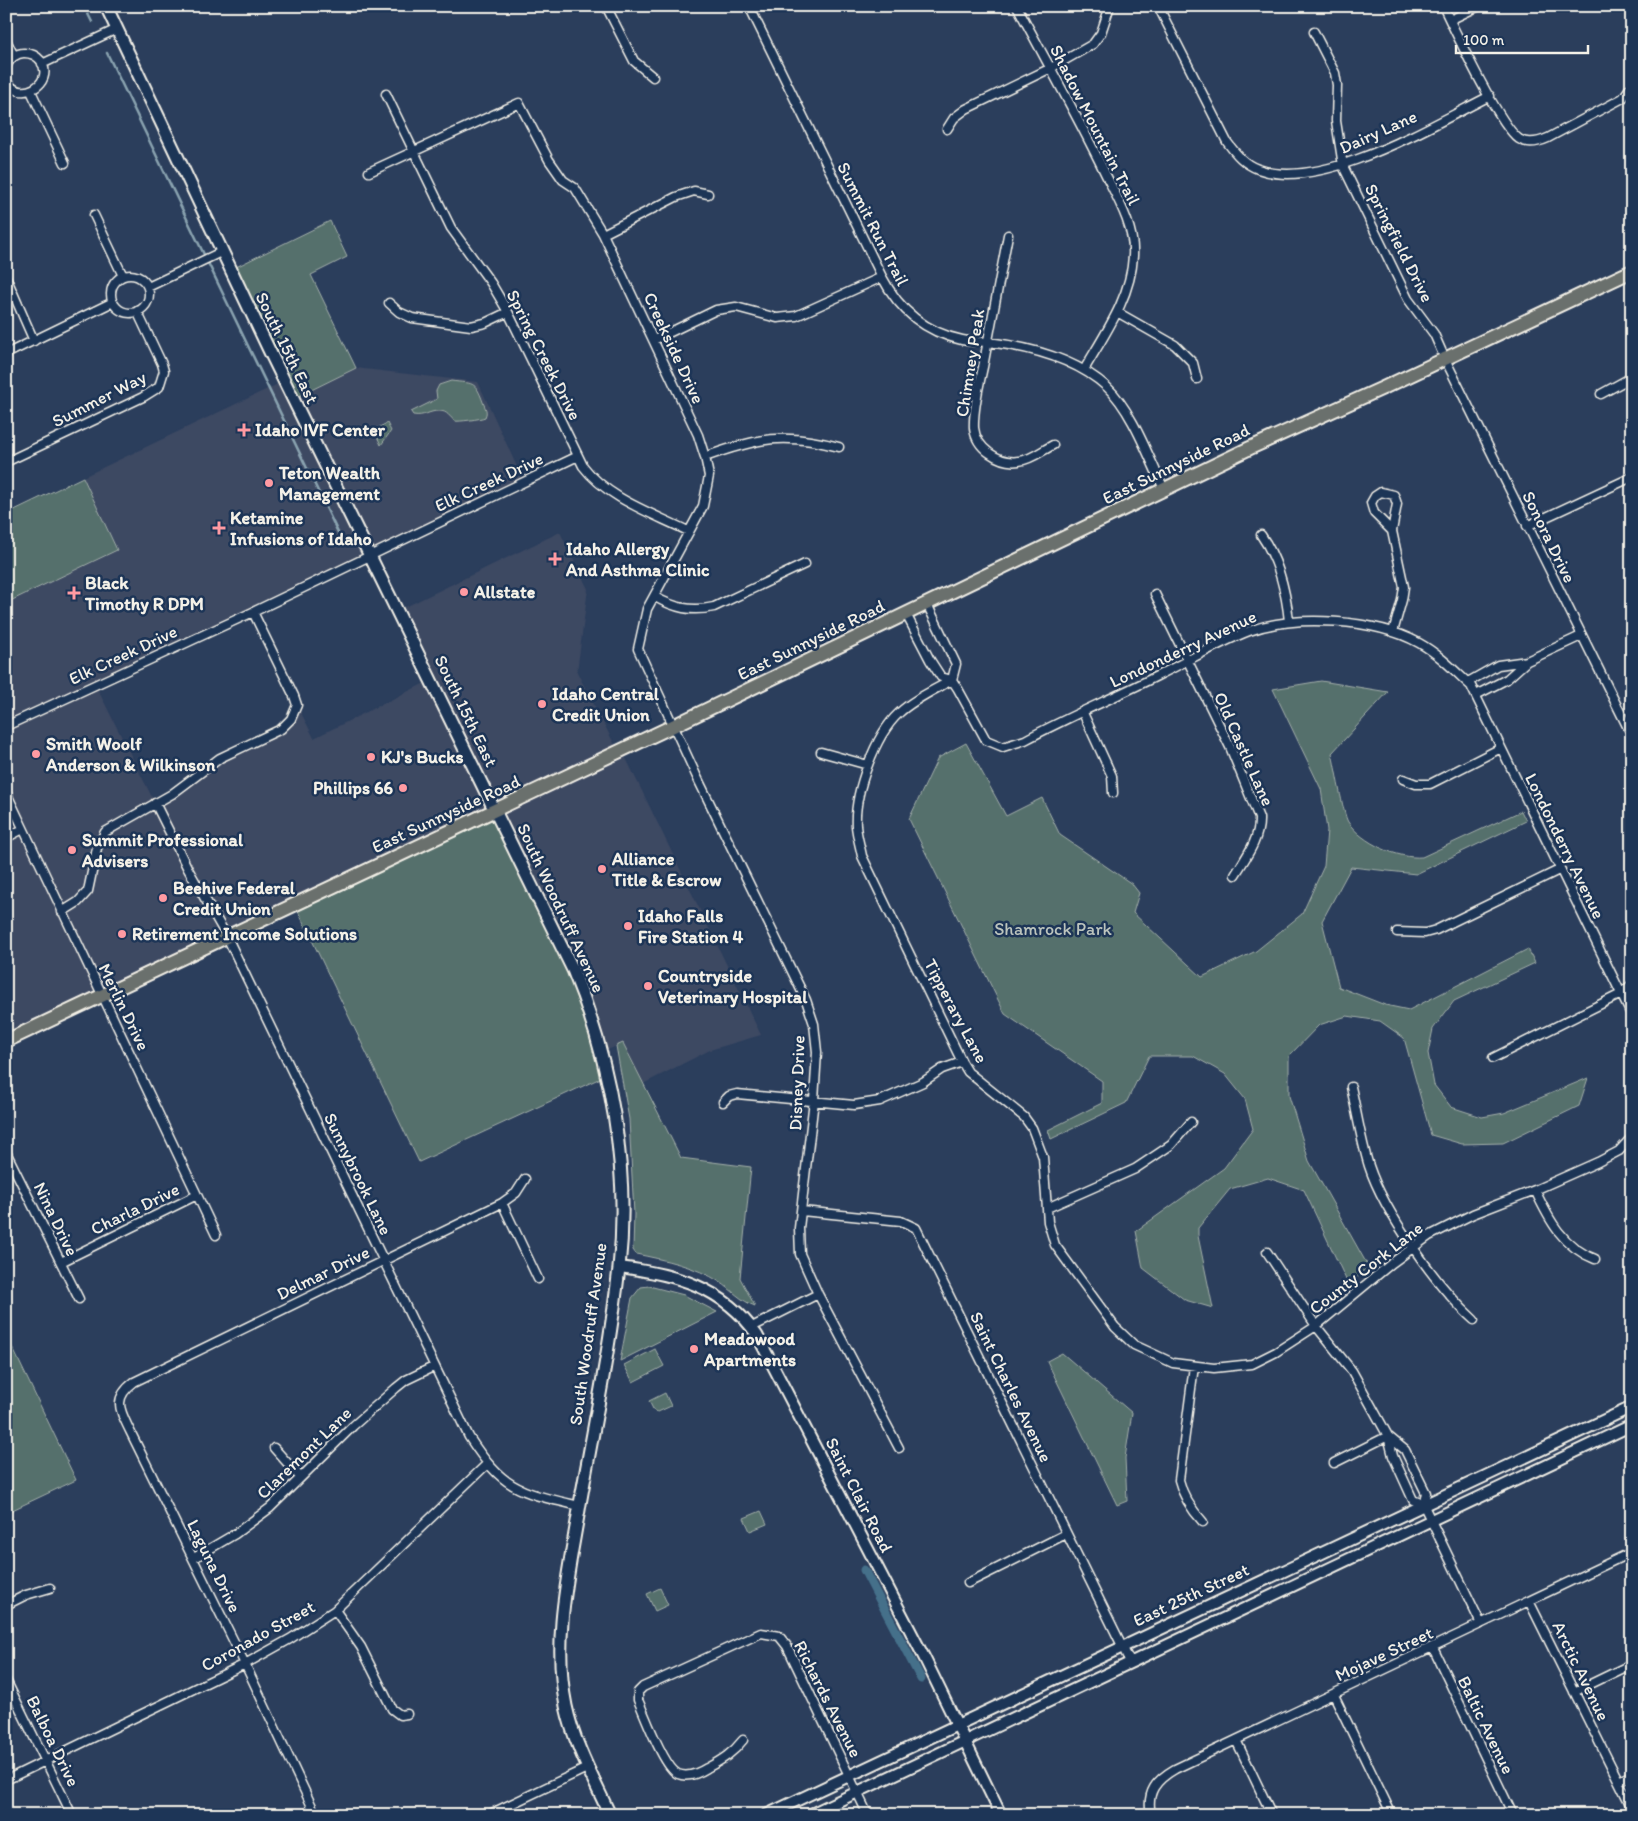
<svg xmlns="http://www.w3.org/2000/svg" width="1638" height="1821" viewBox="0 0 1638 1821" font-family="Itim,sans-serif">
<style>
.built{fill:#3c4862}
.green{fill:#556f6c;stroke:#a4b0aa}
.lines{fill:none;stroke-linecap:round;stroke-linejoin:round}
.stream{stroke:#8aa3b0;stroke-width:2.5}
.canal{stroke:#446f8a;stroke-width:9}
.minor-casing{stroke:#f4f1e8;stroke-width:11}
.tertiary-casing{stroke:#f4f1e8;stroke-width:14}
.secondary-casing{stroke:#f4f1e8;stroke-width:15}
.primary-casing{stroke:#f4f1e8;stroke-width:16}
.minor{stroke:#1d3557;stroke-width:8}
.tertiary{stroke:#1d3557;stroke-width:10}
.secondary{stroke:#1d3557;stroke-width:11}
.primary{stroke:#6b706d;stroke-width:12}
.poi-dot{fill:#ff9aa2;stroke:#1d3557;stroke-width:2}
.labels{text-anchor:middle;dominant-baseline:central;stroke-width:5;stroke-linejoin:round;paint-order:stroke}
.street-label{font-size:18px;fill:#f4f1e8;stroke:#1d3557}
.poi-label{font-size:18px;font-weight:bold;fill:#f4f1e8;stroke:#1d3557;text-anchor:start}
.park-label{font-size:18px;fill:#bcc4bd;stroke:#1d3557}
</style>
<rect width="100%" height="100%" fill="#2b3e5c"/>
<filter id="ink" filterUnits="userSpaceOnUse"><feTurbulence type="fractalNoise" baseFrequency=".02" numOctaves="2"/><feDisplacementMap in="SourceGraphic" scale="10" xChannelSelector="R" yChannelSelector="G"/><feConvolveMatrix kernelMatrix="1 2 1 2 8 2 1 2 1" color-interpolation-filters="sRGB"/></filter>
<g filter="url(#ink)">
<!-- built -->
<path class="built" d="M 356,368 L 478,382 L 524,482 L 95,684 L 155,803 L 220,758 L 281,729 L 297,705 L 314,738 L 431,680 L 397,611 L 560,532 L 588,589 L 577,672 L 618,751 L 622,750 L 761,1035 L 710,1050 L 643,1084 L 623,1043 L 601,1053 L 495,810 L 6,1041 L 6,603 L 117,550 L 83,477 L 284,381 L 293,399 Z"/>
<!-- green -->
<path class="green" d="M 330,221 L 347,257 L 311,275 L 356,368 L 293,399 L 230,270 Z
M 451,381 C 473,384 475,380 483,402 C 485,408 488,411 485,417 C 481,419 458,422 455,421 C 449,417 448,411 439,411 C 428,411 425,417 413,415 L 411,412 L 437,399 L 436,391 L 439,385 Z
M 387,423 L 391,431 L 381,445 L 374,430 Z
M 83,477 L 117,550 L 6,603 L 6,514 Z
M 1321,681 L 1388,692 L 1332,753 C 1335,765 1343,814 1348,822 C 1362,843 1398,859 1422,857 L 1521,811 L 1526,821 L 1416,874 L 1351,867 L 1322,921 L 1339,987 L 1385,1005 L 1409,1010 L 1528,949 L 1535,963 L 1454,1001 L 1433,1029 L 1428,1053 L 1434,1085 L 1451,1107 L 1482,1117 L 1504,1113 L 1588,1078 L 1579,1106 L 1503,1143 L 1462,1144 L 1431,1135 L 1404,1038 L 1380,1021 L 1347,1016 L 1319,1025 L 1289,1056 L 1289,1096 L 1309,1161 L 1368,1266 L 1349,1286 L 1304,1190 L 1268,1178 L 1230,1189 L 1198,1228 L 1198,1236 L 1213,1308 L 1185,1300 L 1143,1268 L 1136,1231 L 1224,1168 L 1253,1129 L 1245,1099 L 1225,1074 L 1193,1056 L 1149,1056 L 1126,1103 L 1051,1139 L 1048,1130 L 1102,1103 L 1102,1081 L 1005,1014 L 909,819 L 938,758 L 966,743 L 1006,816 L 1042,798 L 1060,835 L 1132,884 L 1139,893 L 1133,913 L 1202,977 L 1256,951 L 1302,914 L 1324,866 L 1327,830 L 1321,789 L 1273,689 Z
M 495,810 L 582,992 L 607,1075 L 419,1162 L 295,905 Z
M 623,1043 L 681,1158 L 751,1167 L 740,1278 L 755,1306 C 741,1301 732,1290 720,1282 C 695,1266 665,1260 636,1254 L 633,1250 L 634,1214 L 629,1119 L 616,1046 Z
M 649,1286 L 684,1295 L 717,1312 L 620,1361 L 632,1298 L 641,1287 Z
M 6,1334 L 76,1480 L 6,1513 Z
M 655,1349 L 664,1366 L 633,1382 L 624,1365 Z
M 1062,1353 L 1132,1413 L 1125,1458 L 1127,1501 L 1117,1505 L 1047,1361 Z
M 665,1393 L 671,1406 L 658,1412 L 654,1411 L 649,1401 Z
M 761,1511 L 767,1524 L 750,1531 L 744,1518 Z
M 660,1588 L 668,1605 L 655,1611 L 647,1594 Z"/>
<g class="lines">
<!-- stream -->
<path class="stream" d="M 84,6 L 92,22
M 107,53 L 343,543"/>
<!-- canal -->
<path class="canal" d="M 864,1570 L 921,1679"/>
<!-- minor casing -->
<g class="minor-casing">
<path id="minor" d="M 606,6 L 634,61 L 653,77
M 749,6 L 882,277 C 899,310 925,332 962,340 C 971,342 979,341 988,342 C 1030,347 1075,358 1107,387 C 1132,410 1149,458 1164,489
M 1017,6 C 1046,61 1077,115 1104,171 C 1116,196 1135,227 1133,256 C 1131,298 1104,335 1084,370
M 1158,6 L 1227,142 C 1236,154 1244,164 1258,169 C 1321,193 1433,124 1490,96
M 1443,6 C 1456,33 1499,125 1519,139 C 1528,145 1539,142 1548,138 L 1623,98 L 1630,88
M 1450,20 L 1479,6
M 1314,32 L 1335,73 L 1337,85 L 1336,121 L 1343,166 L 1408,299 L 1434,334 L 1445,359 L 1628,728
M 6,40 L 14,56
M 42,64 L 117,29
M 6,66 C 10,59 15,53 24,53 C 31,53 37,56 41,61 C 56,85 17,105 6,79
M 31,91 L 65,163
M 386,94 L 451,228 L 491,283 L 508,312 L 583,466 C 608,499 652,513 688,531
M 947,129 L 954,118 L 966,109 L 1051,68 L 1093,44 L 1101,33 L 1110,6
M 369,172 L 519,103 L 549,160 L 563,180 L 575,188 L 603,234 L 698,435 L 705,457 L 709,476 L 703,506 L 647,609 L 638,649 L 696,775 L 806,1000 L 814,1024 L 817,1052 L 814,1100 L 799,1228 L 800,1254 L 818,1294 L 899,1448
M 94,215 L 123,276
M 603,234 L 676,197 L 694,191 L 708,194
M 1008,235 C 1000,279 991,323 983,367 C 979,385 973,409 974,428 C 976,448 999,464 1019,461 C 1031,460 1043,450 1053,445
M111 294a19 19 0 1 1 38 0a19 19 0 1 1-38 0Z
M 6,277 L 34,341
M 148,287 L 221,252
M 389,303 L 399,312 L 412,318 L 471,326 L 485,323 L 508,312
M 1117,312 L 1175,345 L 1193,363 L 1197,379
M 654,340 L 716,310 L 736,307 L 777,318 L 796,316 L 882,277
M 6,354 L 113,302
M 1601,394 L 1632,377
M 705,457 C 757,438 785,432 839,447
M 6,462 L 143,397 L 159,387 L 164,371 L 162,364 L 137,311
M 1381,492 L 1394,495 L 1397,504 L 1392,531 L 1374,513 L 1371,503 L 1375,496 Z
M 1527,526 L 1632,477
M 1392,531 L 1404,587 L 1402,600 L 1393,632
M 1261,535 C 1278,559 1286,592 1289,621
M 1155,594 L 1230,747 L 1259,818 C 1260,839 1246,857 1235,875
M 655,597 C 675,608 691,612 714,607 L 805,564
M 927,604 L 956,664 L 952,680
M 906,614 L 930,660 L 941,677 L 952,680 L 958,689 L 986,740 L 1003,747 L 1025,740 C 1068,717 1113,698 1157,676 C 1188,661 1218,643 1249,631 C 1296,614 1375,619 1419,643 C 1439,654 1455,671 1471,686 L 1632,1016
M 952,680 C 934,690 914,699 899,713 C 875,735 854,793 856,826 C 857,836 860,846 862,856 L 962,1062 L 968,1072 L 1024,1117 L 1032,1128 L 1043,1157 L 1048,1222 L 1055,1245 L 1115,1327 L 1134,1345 L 1173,1363 L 1214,1368 L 1252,1364 L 1276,1352 L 1316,1326 L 1392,1263 L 1429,1236 L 1473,1214 L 1535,1190 L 1598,1162 L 1619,1151 L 1632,1137
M 1468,682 L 1498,665 L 1527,661
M 1476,695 L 1507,679 L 1527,661 L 1581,636
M 1083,713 L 1112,776 L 1113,793
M 6,726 L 253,612 L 578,456
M 821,752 L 868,765
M 1403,779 L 1416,784 L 1430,784 L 1501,748
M 6,792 L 216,1235
M 155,803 L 188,869 L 227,937 L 469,1437 C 504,1491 520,1492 580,1506
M 6,838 L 23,829
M 62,912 L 78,902 L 88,891 L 97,848 L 105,832 L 172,794 L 220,758 L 281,729 L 291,719 L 297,705 L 294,696 L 253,612
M 1397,932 L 1425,933 L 1436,930 L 1559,870
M 1621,994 L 1632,984
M 1493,1058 L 1621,994 L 1632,994
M 1351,1087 C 1357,1113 1361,1141 1369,1166 C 1384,1212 1438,1288 1474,1320
M 723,1102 L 729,1096 L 737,1094 L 854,1105 L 880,1101 L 923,1082 L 942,1069 L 962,1062
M 6,1152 L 79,1299
M 1535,1190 C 1549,1220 1563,1247 1595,1259
M 502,1203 L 538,1279
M 1047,1208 L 1135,1169 L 1171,1145 L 1191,1122
M 802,1211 L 901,1221 L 916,1228 L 1130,1662
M 1267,1252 L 1316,1326 L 1352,1371 L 1388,1436 L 1405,1450 L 1426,1493 L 1423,1504 L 1481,1624
M 61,1262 L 197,1195
M 752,1327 L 818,1294
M 1194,1366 L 1179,1480 C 1183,1497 1191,1509 1203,1522
M 274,1448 L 300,1477
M 1334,1463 L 1388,1436 L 1393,1456 L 1413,1500 L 1423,1504
M 194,1558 L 235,1534 L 270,1508 L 353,1426 L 396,1388 L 406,1380 L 433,1367
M 968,1583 L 1066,1534
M 1529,1601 L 1632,1808
M 6,1605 L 26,1595 L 50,1588
M 335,1610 L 361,1647 L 392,1709 L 400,1715 L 407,1714
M 1433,1648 L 1513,1815
M 6,1680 L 72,1815
M 1574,1692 L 1632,1664
M 1334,1695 L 1392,1815
M 743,1740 C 733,1753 722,1760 707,1768 C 699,1773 688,1778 678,1774 C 664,1768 645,1715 638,1700 L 638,1692 L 643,1687 L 761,1633 L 779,1636 L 787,1646 L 868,1815
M 1236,1740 L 1272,1815
M 6,1780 L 245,1664 L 290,1639 L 335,1610 L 487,1464
M 1619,1781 L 1632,1775
M 316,1815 L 245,1664 L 130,1431 C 120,1410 112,1399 134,1382 L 502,1203 L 516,1193 L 525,1179
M 488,1815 L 589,1767
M 1151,1815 C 1146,1792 1156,1780 1175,1769 L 1632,1552"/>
</g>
<!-- tertiary casing -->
<g class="tertiary-casing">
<path id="tertiary" d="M 619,1267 C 674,1274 723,1286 757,1335 L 925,1659 L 1001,1815
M 766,1815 L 1632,1407
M 809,1815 L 1632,1425"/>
</g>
<!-- secondary casing -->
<g class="secondary-casing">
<path id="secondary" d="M 106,6 L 269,350 L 573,970 C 611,1062 630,1169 619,1268 C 610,1347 594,1426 580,1504 C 569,1571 552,1639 566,1706 C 574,1744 594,1780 610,1815"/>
</g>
<!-- primary casing -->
<g class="primary-casing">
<path id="primary" d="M 6,1041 L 673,726 L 1250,448 L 1383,388 L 1632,271"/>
</g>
<!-- minor -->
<use href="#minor" class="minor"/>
<!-- tertiary -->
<use href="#tertiary" class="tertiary"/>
<!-- secondary -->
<use href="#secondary" class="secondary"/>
<!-- primary -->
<use href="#primary" class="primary"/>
</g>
</g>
<!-- markers -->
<g class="poi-dot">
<path d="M241.5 422.5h5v5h5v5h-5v5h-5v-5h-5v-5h5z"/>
<circle cx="269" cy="483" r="5"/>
<path d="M216.5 520.5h5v5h5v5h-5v5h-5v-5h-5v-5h5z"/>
<path d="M552.5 551.5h5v5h5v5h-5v5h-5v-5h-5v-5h5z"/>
<circle cx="464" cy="592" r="5"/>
<path d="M71.5 585.5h5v5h5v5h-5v5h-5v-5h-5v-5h5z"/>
<circle cx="542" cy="704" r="5"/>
<circle cx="36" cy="754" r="5"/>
<circle cx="371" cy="757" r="5"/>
<circle cx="403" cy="788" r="5"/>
<circle cx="72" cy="850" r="5"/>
<circle cx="602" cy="869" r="5"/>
<circle cx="163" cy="898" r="5"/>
<circle cx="628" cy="926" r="5"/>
<circle cx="122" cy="934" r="5"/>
<circle cx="648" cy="986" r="5"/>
<circle cx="694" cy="1349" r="5"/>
</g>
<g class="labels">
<!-- street labels -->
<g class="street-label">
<text transform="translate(1095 125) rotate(63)">Shadow Mountain Trail</text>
<text transform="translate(1378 132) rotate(-24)">Dairy Lane</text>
<text transform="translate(873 224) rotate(63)">Summit Run Trail</text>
<text transform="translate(1399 243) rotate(63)">Springfield Drive</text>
<text transform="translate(287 348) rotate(64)">South 15th East</text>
<text transform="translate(674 348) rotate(65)">Creekside Drive</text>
<text transform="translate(544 355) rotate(63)">Spring Creek Drive</text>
<text transform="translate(970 363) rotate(-81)">Chimney Peak</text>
<text transform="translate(99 399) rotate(-27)">Summer Way</text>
<text transform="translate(1176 464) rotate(-26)">East Sunnyside Road</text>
<text transform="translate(489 482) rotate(-25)">Elk Creek Drive</text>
<text transform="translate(1549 537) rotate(64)">Sonora Drive</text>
<text transform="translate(811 640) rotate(-26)">East Sunnyside Road</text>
<text transform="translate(1183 649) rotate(-25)">Londonderry Avenue</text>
<text transform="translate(123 655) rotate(-25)">Elk Creek Drive</text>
<text transform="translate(466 711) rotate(64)">South 15th East</text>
<text transform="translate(1244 749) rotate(66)">Old Castle Lane</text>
<text transform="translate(446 814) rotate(-25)">East Sunnyside Road</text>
<text transform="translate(1565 846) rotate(64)">Londonderry Avenue</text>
<text transform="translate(561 908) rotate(65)">South Woodruff Avenue</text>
<text transform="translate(124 1007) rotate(64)">Merlin Drive</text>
<text transform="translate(956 1011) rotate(62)">Tipperary Lane</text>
<text transform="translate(797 1083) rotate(-88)">Disney Drive</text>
<text transform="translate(358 1174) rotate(64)">Sunnybrook Lane</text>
<text transform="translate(135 1209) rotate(-26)">Charla Drive</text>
<text transform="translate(56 1219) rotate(64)">Nina Drive</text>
<text transform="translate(1366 1268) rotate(-38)">County Cork Lane</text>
<text transform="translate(323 1273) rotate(-26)">Delmar Drive</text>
<text transform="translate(588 1334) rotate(-82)">South Woodruff Avenue</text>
<text transform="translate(1011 1387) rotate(64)">Saint Charles Avenue</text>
<text transform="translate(304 1453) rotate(-44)">Claremont Lane</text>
<text transform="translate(859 1495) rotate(63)">Saint Clair Road</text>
<text transform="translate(214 1566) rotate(64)">Laguna Drive</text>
<text transform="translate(1191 1595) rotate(-25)">East 25th Street</text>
<text transform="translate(258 1636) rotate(-29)">Coronado Street</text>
<text transform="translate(1384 1654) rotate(-25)">Mojave Street</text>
<text transform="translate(1581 1671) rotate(64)">Arctic Avenue</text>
<text transform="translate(828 1699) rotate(63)">Richards Avenue</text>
<text transform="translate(1486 1725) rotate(64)">Baltic Avenue</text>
<text transform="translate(53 1741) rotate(64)">Balboa Drive</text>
</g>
<!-- poi labels -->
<g class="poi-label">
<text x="255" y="430">Idaho IVF Center</text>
<text x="279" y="473">Teton Wealth<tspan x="279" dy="21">Management</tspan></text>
<text x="230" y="518">Ketamine<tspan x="230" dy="21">Infusions of Idaho</tspan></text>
<text x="566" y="549">Idaho Allergy<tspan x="566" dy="21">And Asthma Clinic</tspan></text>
<text x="85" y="583">Black<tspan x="85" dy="21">Timothy R DPM</tspan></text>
<text x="474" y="592">Allstate</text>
<text x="552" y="694">Idaho Central<tspan x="552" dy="21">Credit Union</tspan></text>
<text x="46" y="744">Smith Woolf<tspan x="46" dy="21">Anderson &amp; Wilkinson</tspan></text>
<text x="381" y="757">KJ's Bucks</text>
<text x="393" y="788" text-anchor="end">Phillips 66</text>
<text x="82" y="840">Summit Professional<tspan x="82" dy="21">Advisers</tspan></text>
<text x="612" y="859">Alliance<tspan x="612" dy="21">Title &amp; Escrow</tspan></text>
<text x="173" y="888">Beehive Federal<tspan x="173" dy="21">Credit Union</tspan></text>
<text x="638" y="916">Idaho Falls<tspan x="638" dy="21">Fire Station 4</tspan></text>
<text x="132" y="934">Retirement Income Solutions</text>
<text x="658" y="976">Countryside<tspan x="658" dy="21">Veterinary Hospital</tspan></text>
<text x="704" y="1339">Meadowood<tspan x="704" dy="21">Apartments</tspan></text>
</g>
<!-- park labels -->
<g class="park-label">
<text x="1053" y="929">Shamrock Park</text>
</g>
</g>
<!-- margin -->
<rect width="1638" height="1821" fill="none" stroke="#1d3557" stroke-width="25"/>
<rect x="12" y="12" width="1613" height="1796" fill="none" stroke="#f4f1e8" stroke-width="2" filter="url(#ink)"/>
<!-- scale -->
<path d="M1456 45v8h132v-8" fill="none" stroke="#f4f1e8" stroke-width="2.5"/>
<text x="1463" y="45" font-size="15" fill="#f4f1e8" stroke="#1d3557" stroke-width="4" paint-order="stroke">100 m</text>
</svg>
